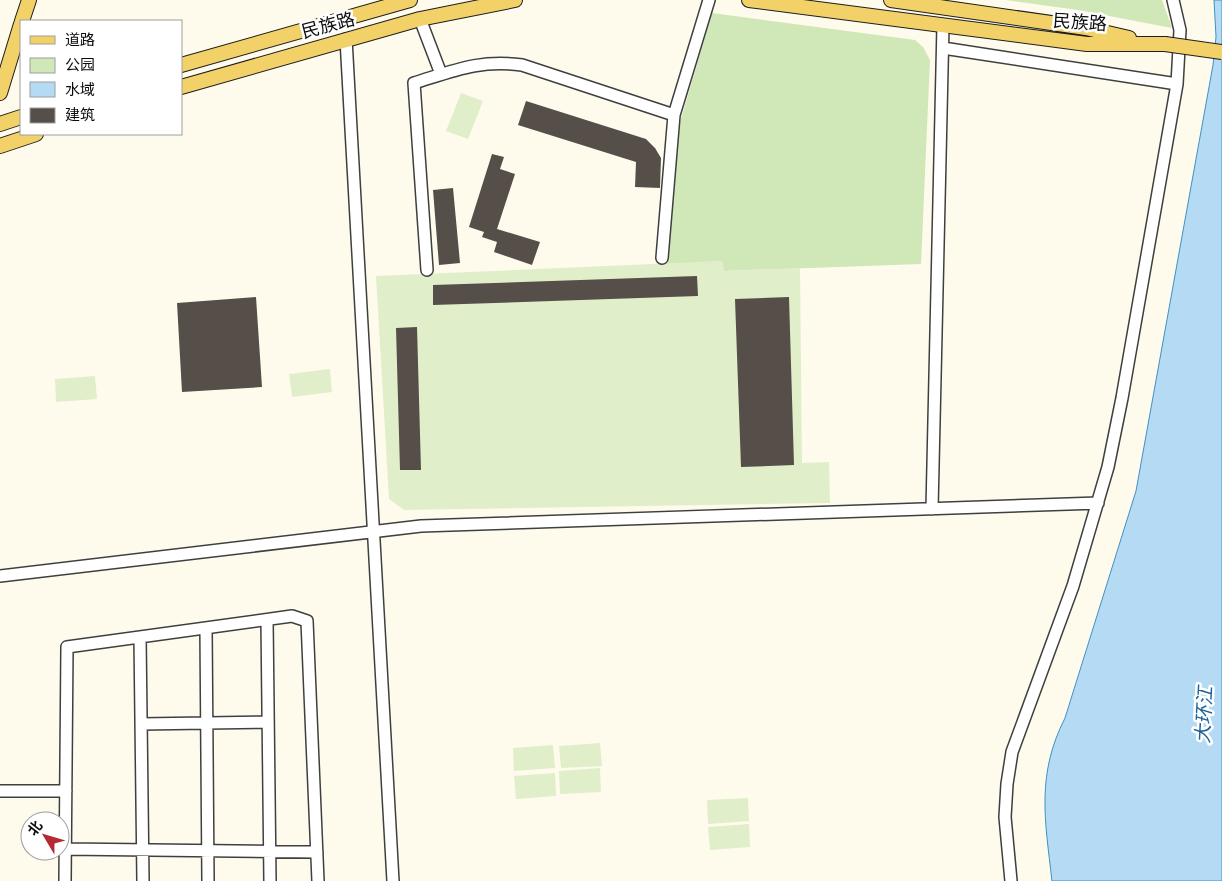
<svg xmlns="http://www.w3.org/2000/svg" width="1222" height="881" viewBox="0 0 1222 881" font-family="'Roboto Serif','Noto Sans SC',serif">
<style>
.green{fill:#d0e7b8}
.pitch{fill:#e1eeca}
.water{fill:#b4dbf3;stroke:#3f90c6}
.building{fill:#554e49}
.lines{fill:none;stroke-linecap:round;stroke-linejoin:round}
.minor-casing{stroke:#3f3f3f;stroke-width:14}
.major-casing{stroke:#1d1d1d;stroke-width:16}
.minor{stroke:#fff;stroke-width:11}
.major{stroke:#f2d169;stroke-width:14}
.major-bridge-casing{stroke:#1d1d1d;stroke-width:16;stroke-linecap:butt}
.major-bridge{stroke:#f2d169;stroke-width:14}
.labels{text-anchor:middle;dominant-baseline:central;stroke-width:5;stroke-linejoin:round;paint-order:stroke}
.street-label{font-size:18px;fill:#0c0c0c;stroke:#fff}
.water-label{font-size:19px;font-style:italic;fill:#1c6198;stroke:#fff}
</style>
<rect width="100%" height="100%" fill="#fefbed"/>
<!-- green -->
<path class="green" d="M 1006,0 L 1162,0 L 1172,28 L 1078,10 Z
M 712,13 L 915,40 L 923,47 L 930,60 L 921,264 L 724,271 L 722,261 L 666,265 L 678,129 Z"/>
<!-- pitch -->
<path class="pitch" d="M 461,93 L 483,101 L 468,139 L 446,131 Z
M 722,261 L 724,271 L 800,268 L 802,463 L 829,462 L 830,503 L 404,510 L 389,499 L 376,276 Z
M 330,369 L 332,392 L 292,397 L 289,374 Z
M 95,376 L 97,399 L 56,402 L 55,379 Z
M 600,743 L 602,766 L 561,768 L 559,746 Z
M 553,745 L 555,768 L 514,771 L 513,748 Z
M 600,768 L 601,792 L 560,794 L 559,771 Z
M 555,773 L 556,796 L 516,799 L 514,776 Z
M 748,798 L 749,821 L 708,824 L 707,800 Z
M 749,824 L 750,847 L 710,850 L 708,827 Z"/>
<!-- water -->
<path class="water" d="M 1214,0 L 1222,0 L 1222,881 L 1052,881 C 1045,820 1036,775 1065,718 L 1136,491 L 1213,65 L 1216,37 Z"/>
<!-- building -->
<path class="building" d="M 526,101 L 646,139 L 655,148 L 661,158 L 660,188 L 635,187 L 636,162 L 518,125 Z
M 492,154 L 504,157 L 500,169 L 515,174 L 497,229 L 540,242 L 532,265 L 494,252 L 497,242 L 482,237 L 484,232 L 469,227 Z
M 453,188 L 460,263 L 439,265 L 433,190 Z
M 697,276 L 698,296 L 433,305 L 433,285 Z
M 256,297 L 262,387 L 182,392 L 177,303 Z
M 789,297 L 794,465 L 741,467 L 735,299 Z
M 417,327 L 421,470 L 400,470 L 396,328 Z"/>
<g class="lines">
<!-- minor casing -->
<g class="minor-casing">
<path id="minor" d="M 420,19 L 441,74
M 346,39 L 393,881
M 943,48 L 1177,84
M 662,258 L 674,115 L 709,0
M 427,270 L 414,83 C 453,71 480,59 522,65 L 674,115
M 932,509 L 943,25
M 0,576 L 421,526 L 1098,503
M 267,620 L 270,881
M 206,628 L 208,881
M 140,637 L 143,881
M 141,724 L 268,722
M 0,791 L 66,791
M 66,849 L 317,852
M 65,881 L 67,647 L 292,616 L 307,621 L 318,881
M 1011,881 L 1005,817 L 1007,784 L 1012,752 L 1073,586 L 1108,467 L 1122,398 L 1177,84 L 1180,30 L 1173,0"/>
</g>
<!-- major casing -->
<g class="major-casing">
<path id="major" d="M 749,0 L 1087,44 L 1165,44
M 891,0 L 1086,28 L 1129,38
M 22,21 L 29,0
M 181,65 L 410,0
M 181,87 L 420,19 L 515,0
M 0,93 L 21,24
M 0,124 L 21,117
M 0,146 L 36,134"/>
</g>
<!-- minor -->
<use href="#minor" class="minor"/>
<!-- major -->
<use href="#major" class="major"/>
<!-- major-bridge casing -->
<g class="major-bridge-casing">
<path id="major-bridge" d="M 1165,44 L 1222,52"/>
</g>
<!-- major-bridge -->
<use href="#major-bridge" class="major-bridge"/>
</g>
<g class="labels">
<!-- street labels -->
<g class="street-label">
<text transform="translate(1080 22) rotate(4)">民族路</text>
<text transform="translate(328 25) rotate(-15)">民族路</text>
</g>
<!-- water labels -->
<g class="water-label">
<text transform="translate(1204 715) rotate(-87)">大环江</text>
</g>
</g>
<!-- legend -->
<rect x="20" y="20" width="162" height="115" fill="#ffffff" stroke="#9e9e9e"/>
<rect x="30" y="36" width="25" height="8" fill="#f2d169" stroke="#9e9e9e"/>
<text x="65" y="45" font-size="15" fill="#0c0c0c">道路</text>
<rect x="30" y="58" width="25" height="15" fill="#d0e7b8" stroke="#9e9e9e"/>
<text x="65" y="70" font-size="15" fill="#0c0c0c">公园</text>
<rect x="30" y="82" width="25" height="15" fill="#b4dbf3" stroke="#9e9e9e"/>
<text x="65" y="95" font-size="15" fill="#0c0c0c">水域</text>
<rect x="30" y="108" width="25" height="15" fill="#554e49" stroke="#9e9e9e"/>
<text x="65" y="120" font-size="15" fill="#0c0c0c">建筑</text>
<!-- north arrow -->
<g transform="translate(45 836) rotate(308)"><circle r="24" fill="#ffffff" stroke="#9e9e9e"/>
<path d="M0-4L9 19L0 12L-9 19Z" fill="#b52b31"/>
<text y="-8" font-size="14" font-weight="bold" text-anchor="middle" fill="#0c0c0c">北</text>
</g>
</svg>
